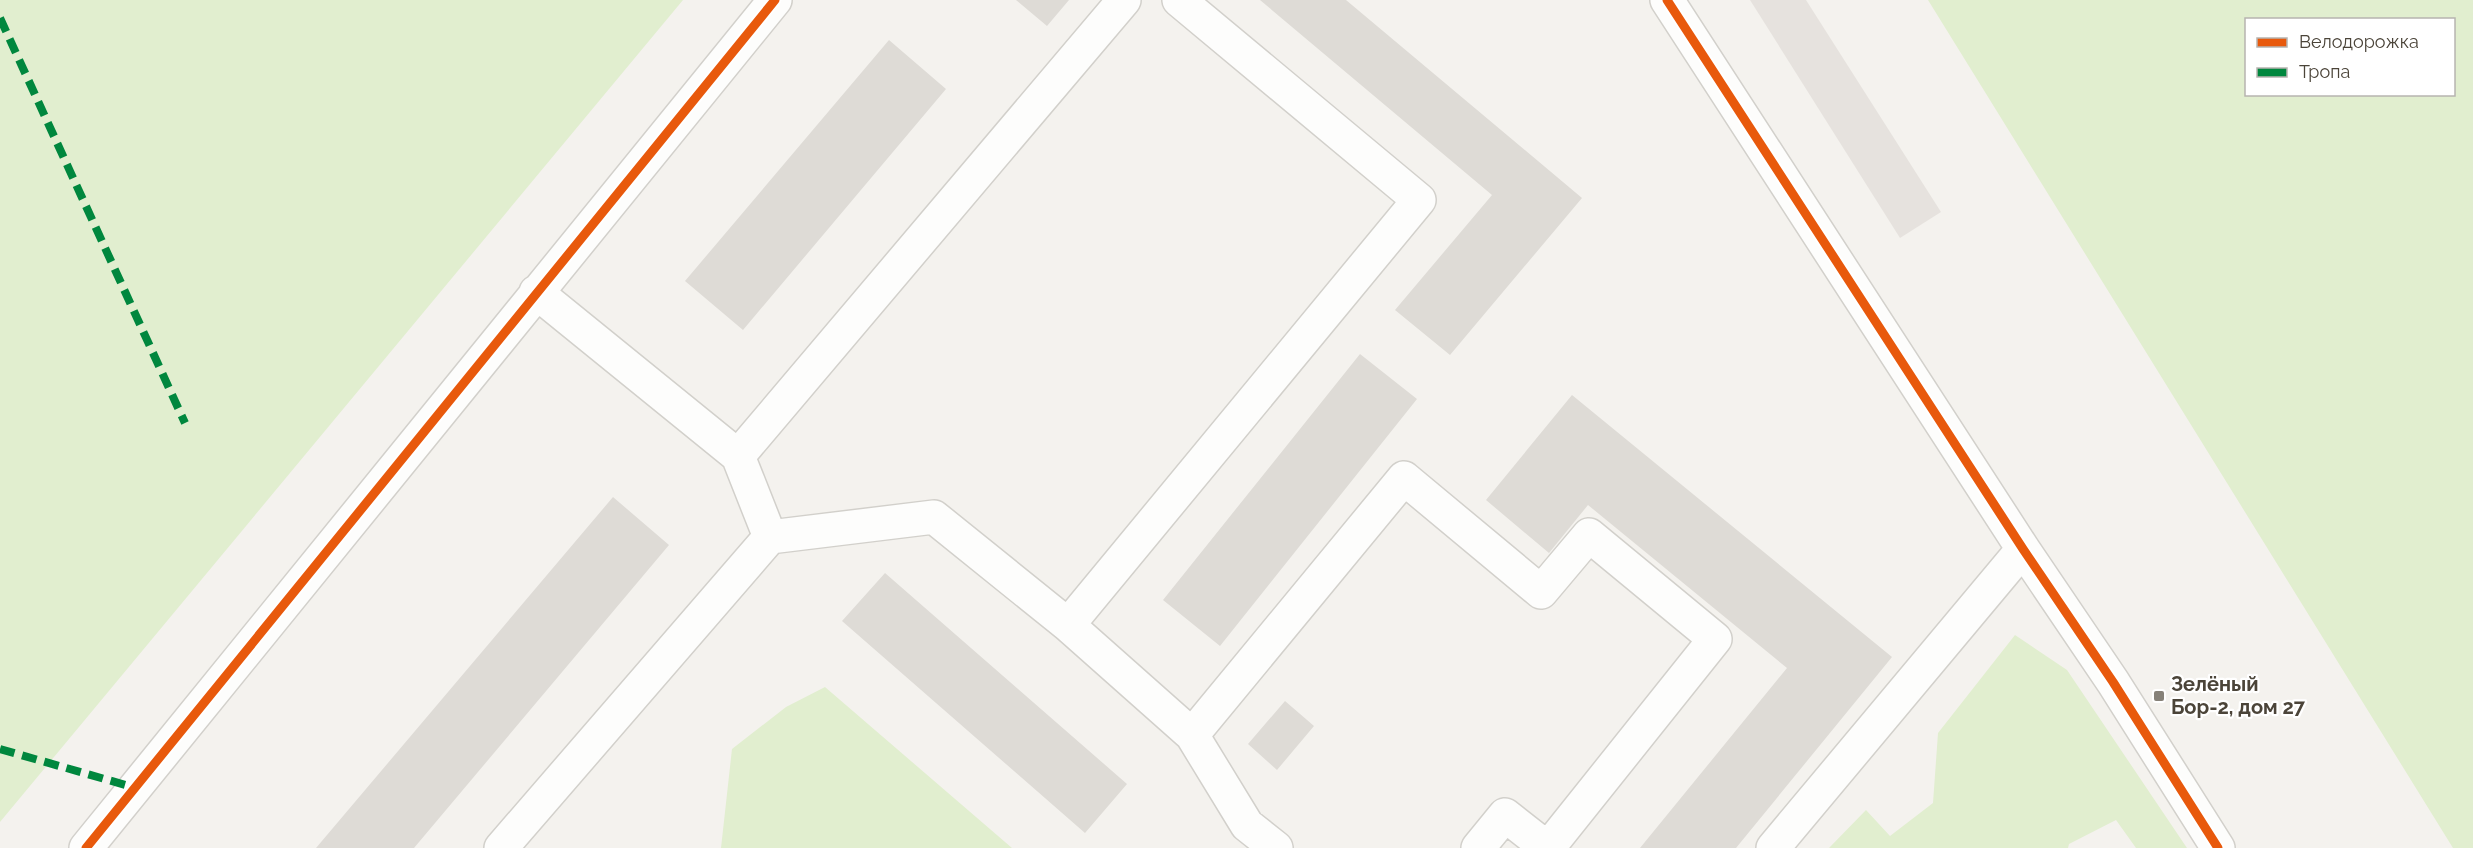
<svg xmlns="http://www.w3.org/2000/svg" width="2473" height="848" viewBox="0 0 2473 848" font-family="Raleway,sans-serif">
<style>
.industrial{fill:#e6e2de}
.green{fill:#e1eecf;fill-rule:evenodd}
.building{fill:#dedbd6}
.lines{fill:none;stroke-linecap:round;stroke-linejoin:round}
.minor-casing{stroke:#d2d0cb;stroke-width:36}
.minor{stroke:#fdfdfc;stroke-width:33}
.quiet{stroke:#00873e;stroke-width:8;stroke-dasharray:15 8;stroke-linecap:butt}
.cycleway-casing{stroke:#fff;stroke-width:13}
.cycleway{stroke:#e8590c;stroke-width:9}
.poi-dot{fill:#868178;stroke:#fff;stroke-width:2}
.labels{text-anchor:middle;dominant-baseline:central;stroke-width:4.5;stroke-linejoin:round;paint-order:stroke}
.poi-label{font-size:20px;font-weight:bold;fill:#4b4439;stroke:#fff;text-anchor:start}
</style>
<rect width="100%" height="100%" fill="#f4f2ee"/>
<!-- industrial -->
<path class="industrial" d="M 1750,0 L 1806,0 L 1941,212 L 1900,238 Z"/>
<!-- green -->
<path class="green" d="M 0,0 L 683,0 L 0,822 Z
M 1928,0 L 2473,0 L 2473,848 L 2453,848 ZM 2246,20 L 2454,20 L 2454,94 L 2246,94 Z
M 2015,635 L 2067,670 L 2187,848 L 2136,848 L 2116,820 L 2069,844 L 2068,848 L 1829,848 L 1866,810 L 1890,836 L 1933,803 L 1938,733 Z
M 825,687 L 1012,848 L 721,848 L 732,749 L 786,707 Z"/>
<!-- building -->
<path class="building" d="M 1016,0 L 1069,0 L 1047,26 Z
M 1260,0 L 1346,0 L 1582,198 L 1450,355 L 1395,310 L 1492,195 Z
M 889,40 L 946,89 L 743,330 L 685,281 Z
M 1360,354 L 1417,399 L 1220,646 L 1163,600 Z
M 1572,395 L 1892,657 L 1736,848 L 1640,848 L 1787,668 L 1588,505 L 1549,553 L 1486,500 Z
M 613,497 L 669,545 L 414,848 L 316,848 Z
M 885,573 L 1127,784 L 1085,833 L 842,621 Z
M 1285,701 L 1314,726 L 1277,770 L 1248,744 Z"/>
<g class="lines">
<!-- minor casing -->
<g class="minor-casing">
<path id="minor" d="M 1667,0 L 2023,549 L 2113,682 L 2218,848
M 536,292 L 738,456 L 770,537 L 934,517 L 1068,625 L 1192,735 L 1247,825 L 1276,848
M 738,456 L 1124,0
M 1068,625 L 1419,200 L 1179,0
M 1192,735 L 1404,478 L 1541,592 L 1589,535 L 1715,639 L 1548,848
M 86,848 L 775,0
M 501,848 L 770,537
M 1478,848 L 1505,815 L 1547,848
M 1773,848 L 2023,549"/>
</g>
<!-- minor -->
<use href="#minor" class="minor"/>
<!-- quiet -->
<path class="quiet" d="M 0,18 L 185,423
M 0,749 L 136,788"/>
<!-- cycleway casing -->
<g class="cycleway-casing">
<path id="cycleway" d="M 1667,0 L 2023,549 L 2113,682 L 2218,848
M 86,848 L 775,0"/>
</g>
<!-- cycleway -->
<use href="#cycleway" class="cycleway"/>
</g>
<!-- markers -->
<rect class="poi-dot" x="2153" y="690" width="12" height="12" rx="3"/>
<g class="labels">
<!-- poi labels -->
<g class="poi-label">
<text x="2171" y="684">Зелёный<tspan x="2171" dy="23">Бор-2, дом 27</tspan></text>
</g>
</g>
<!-- legend -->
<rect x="2245" y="18" width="210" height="78" fill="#ffffff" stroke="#b7b4b0" stroke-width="1.5"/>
<rect x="2257" y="38" width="30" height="9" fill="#e8590c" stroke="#b7b4b0" stroke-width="1.5"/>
<text x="2299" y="48" font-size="18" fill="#4b4439">Велодорожка</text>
<rect x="2257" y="68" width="30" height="9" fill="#00873e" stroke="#b7b4b0" stroke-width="1.5"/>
<text x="2299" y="78" font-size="18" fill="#4b4439">Тропа</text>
</svg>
